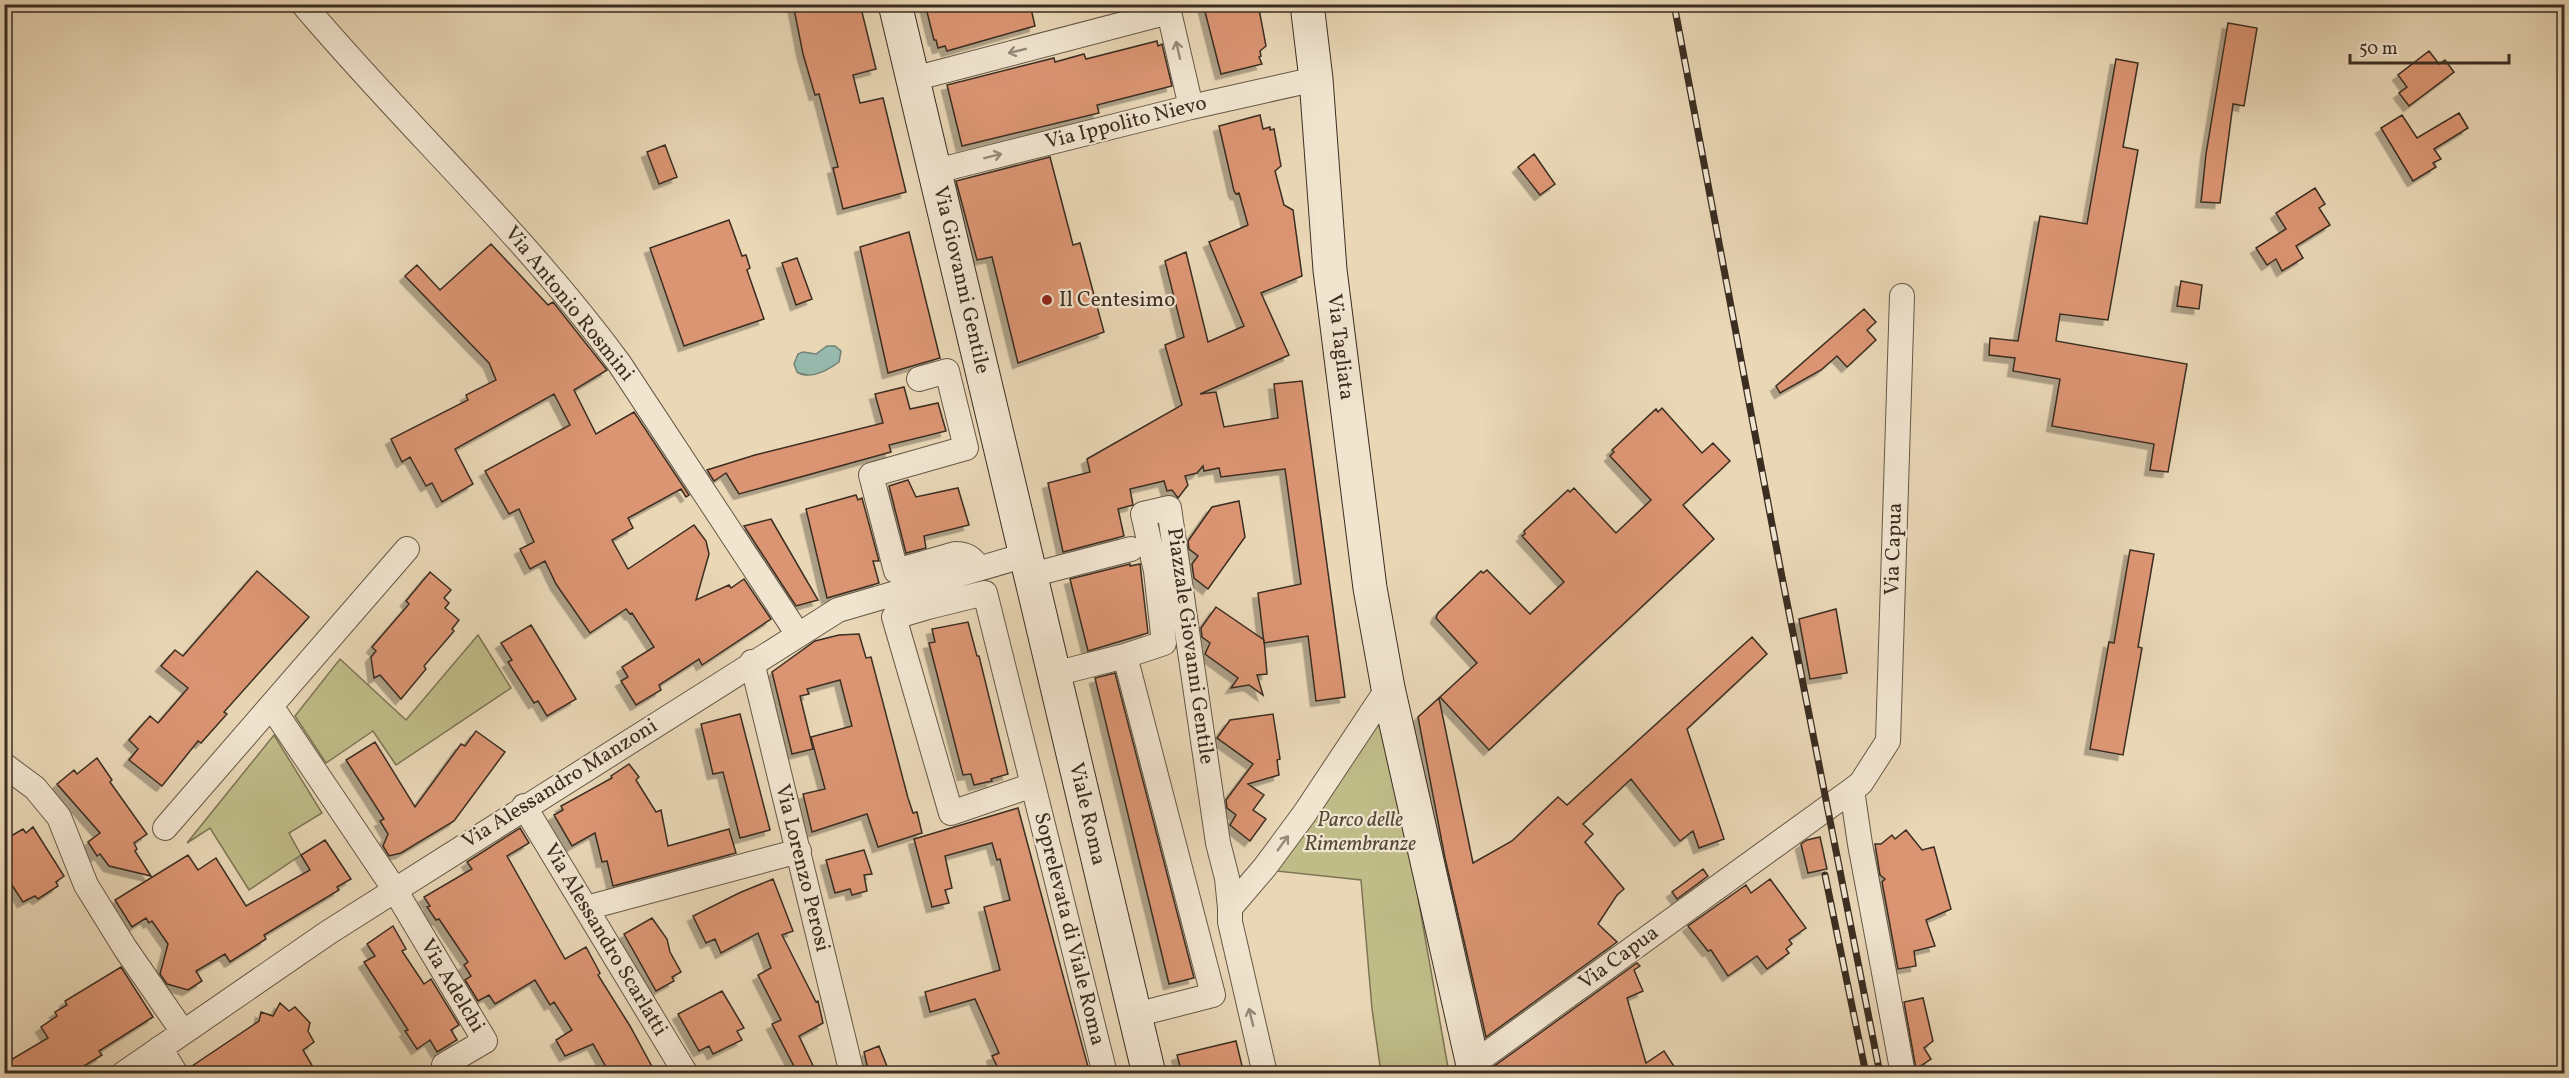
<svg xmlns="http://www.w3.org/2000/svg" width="2569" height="1078" viewBox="0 0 2569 1078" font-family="Vollkorn,serif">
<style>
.green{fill:#bfbc88;stroke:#7d7454;stroke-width:1.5}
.water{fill:#97baae;stroke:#728276;stroke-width:1.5}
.building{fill:#dc9573;stroke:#3b2d21;stroke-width:1.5;filter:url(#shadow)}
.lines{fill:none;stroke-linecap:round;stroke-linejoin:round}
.street-casing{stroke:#665846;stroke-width:26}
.secondary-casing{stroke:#3b2d21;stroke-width:35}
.street{stroke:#f1e5d0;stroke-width:24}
.secondary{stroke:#f1e5d0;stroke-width:33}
.rail-casing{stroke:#3b2d21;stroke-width:7}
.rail{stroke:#f1e5d0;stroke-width:4.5;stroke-dasharray:14;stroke-linecap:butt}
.oneway{stroke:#968978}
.poi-dot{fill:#8f2418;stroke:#f1e5d0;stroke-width:2}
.labels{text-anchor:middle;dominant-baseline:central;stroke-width:4.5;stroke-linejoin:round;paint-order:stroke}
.street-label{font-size:21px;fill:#3b2d21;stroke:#f1e5d0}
.poi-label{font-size:21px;fill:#3b2d21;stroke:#f1e5d0;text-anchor:start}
.park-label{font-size:21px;font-style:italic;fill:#554a36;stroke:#f1e5d0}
</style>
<defs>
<filter id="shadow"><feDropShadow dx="-5.5" dy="5.5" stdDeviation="0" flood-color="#0004"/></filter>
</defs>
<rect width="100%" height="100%" fill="#e9d7b6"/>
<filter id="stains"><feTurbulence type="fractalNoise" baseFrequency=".00333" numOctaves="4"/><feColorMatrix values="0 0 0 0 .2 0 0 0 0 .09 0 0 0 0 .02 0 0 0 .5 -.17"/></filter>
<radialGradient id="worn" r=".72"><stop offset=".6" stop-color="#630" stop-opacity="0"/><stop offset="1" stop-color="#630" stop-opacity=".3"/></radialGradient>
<!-- green -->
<path class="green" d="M 478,635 L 511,688 L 396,765 L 373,731 L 326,763 L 295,716 L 340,659 L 406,720 Z
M 1377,726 L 1383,726 L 1389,733 L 1449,1073 L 1381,1073 L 1372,1009 L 1361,880 L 1276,871 Z
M 274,735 L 322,813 L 289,833 L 301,855 L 249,890 L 210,828 L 187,843 Z"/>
<!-- water -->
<path class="water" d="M 827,346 L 835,346 L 841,351 L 839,362 C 828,370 810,380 797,372 L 794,364 L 798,354 L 803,352 L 816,354 Z"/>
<!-- building -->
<path class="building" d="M 793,4 L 860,4 L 876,69 L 853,75 L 860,103 L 883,98 L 906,192 L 843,209 L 833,168 L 838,167 L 819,94 L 815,95 L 803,54 Z
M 925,4 L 1030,4 L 1035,26 L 947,51 L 945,46 L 938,48 L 936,40 L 934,40 Z
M 1203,4 L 1251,4 L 1255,10 L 1259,9 L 1266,46 L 1260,51 L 1261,56 L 1259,57 L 1262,64 L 1221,74 Z
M 2228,23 L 2257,28 L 2244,106 L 2233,104 L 2220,203 L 2201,202 L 2206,154 Z
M 1157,41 L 1158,46 L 1162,44 L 1172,86 L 1097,105 L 1099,113 L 962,146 L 947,85 L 1054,58 L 1055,62 L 1084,54 L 1086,59 Z
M 2429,51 L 2439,64 L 2445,60 L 2454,72 L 2409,106 L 2399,93 L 2407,87 L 2398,75 Z
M 2116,59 L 2138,63 L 2123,147 L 2138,150 L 2108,320 L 2060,314 L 2056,341 L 2187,364 L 2168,472 L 2150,470 L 2154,444 L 2052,426 L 2060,379 L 2013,371 L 2015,358 L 1989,355 L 1990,338 L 2018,341 L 2040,216 L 2087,224 Z
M 2459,113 L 2468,128 L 2434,149 L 2441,159 L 2433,163 L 2436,167 L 2413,181 L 2381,128 L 2402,115 L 2417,138 Z
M 1260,115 L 1263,129 L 1270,127 L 1270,130 L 1274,129 L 1281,166 L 1275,171 L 1284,205 L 1293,210 L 1302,276 L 1261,293 L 1289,355 L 1200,394 L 1216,392 L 1224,427 L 1278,418 L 1274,384 L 1302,381 L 1345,697 L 1316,701 L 1308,636 L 1264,643 L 1258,593 L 1301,584 L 1285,469 L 1221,477 L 1219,468 L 1204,471 L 1203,466 L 1197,473 L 1185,476 L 1188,485 L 1178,498 L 1172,490 L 1167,491 L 1164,481 L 1130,489 L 1133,505 L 1118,509 L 1124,536 L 1063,552 L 1048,483 L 1090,472 L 1087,459 L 1182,405 L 1165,345 L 1184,337 L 1165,261 L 1186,252 L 1208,342 L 1244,326 L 1209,242 L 1248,225 L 1239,193 L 1236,194 L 1234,191 L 1219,126 Z
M 665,145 L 677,177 L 659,184 L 647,152 Z
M 1534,154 L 1555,184 L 1540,195 L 1518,167 Z
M 1050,157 L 1073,245 L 1080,243 L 1104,332 L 1018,363 L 992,257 L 977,260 L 956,181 Z
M 2315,188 L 2325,204 L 2319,208 L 2330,225 L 2296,246 L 2303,258 L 2282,271 L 2276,259 L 2267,265 L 2256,248 L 2286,229 L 2276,213 Z
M 729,220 L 742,256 L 746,255 L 750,268 L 747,270 L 764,319 L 684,346 L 650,248 Z
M 909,232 L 940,358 L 888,373 L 860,247 Z
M 491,244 L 548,305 L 553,302 L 607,370 L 574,390 L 596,434 L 634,412 L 689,495 L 686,497 L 681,489 L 628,518 L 633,528 L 612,540 L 628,569 L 694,525 L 706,541 L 709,554 L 696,600 L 729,585 L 731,588 L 744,579 L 771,619 L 702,665 L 699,659 L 659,685 L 661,690 L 636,705 L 621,681 L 628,677 L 622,667 L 654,647 L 632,613 L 630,614 L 626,609 L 590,633 L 556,584 L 545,561 L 530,569 L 520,549 L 534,542 L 519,509 L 509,514 L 485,471 L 570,425 L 554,394 L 455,449 L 473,484 L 442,502 L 432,483 L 426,486 L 410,457 L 402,462 L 391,439 L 468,400 L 466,395 L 496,380 L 489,363 L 405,276 L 417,265 L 440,290 Z
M 797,258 L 812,299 L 796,305 L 782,263 Z
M 2181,281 L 2202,285 L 2199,309 L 2177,306 Z
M 1864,309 L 1876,322 L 1867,330 L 1876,340 L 1847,367 L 1837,356 L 1821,370 L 1780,393 L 1776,386 Z
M 904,387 L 910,409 L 938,403 L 946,431 L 889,445 L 891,452 L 739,494 L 726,473 L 714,481 L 707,470 L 755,455 L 883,423 L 875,394 Z
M 1662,408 L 1702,453 L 1713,443 L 1730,461 L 1683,505 L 1714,539 L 1489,750 L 1440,697 L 1477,663 L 1436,618 L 1438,613 L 1481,571 L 1483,573 L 1487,570 L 1530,614 L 1564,582 L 1522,536 L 1525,534 L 1524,531 L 1568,490 L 1570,492 L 1574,488 L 1616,533 L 1651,500 L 1610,456 L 1614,452 L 1612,450 L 1656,409 L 1658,412 Z
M 908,480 L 916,497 L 958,488 L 969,525 L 924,536 L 926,548 L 906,553 L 889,486 Z
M 856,495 L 858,500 L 862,498 L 879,561 L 873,561 L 879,583 L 827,598 L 806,509 Z
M 1239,501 L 1245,537 L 1208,589 L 1194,578 L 1192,564 L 1198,556 L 1189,549 L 1188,541 L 1212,507 Z
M 771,519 L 818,600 L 796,606 L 744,526 Z
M 2130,550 L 2154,554 L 2138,647 L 2142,648 L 2123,755 L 2090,749 L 2109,642 L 2114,643 Z
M 1130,564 L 1130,566 L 1140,564 L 1148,633 L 1088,651 L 1070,579 Z
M 257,571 L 309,617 L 224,712 L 227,714 L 201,743 L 198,741 L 162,786 L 129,760 L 138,749 L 129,740 L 150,716 L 158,723 L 188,688 L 161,666 L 175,650 L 183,656 Z
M 430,572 L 451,590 L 444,598 L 449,603 L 445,608 L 459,620 L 452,629 L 454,631 L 424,666 L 426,669 L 401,699 L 380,675 L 374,678 L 371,657 L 376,651 L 372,647 L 409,604 L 406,601 Z
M 1216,607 L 1264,640 L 1267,674 L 1257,675 L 1263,695 L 1249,685 L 1231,688 L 1238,678 L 1205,654 L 1210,643 L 1202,637 L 1201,628 Z
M 1836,609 L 1847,673 L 1810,679 L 1799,619 Z
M 968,622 L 977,656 L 979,656 L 1008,774 L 991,779 L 992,781 L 974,785 L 971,774 L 963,775 L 929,643 L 935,642 L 932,629 Z
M 531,625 L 576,699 L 547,716 L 538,701 L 534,703 L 508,662 L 512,660 L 501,643 Z
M 859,634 L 866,658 L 871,657 L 908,798 L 913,813 L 917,812 L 922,833 L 878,847 L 867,814 L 812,832 L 803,794 L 825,789 L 811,737 L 852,726 L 840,680 L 807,689 L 809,694 L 800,696 L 813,749 L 792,754 L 772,672 L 815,641 L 839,635 Z
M 1752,637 L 1767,654 L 1687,729 L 1724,839 L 1699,848 L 1693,831 L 1680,841 L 1631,779 L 1583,824 L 1593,834 L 1585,842 L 1624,889 L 1617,895 L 1598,924 L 1617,942 L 1486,1037 L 1445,858 L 1418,717 L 1439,698 L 1473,863 L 1512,841 L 1558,797 L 1567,805 Z
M 1115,673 L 1194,978 L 1169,984 L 1095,678 Z
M 740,714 L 770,830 L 740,838 L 723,772 L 713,774 L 701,724 Z
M 1273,714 L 1280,759 L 1277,760 L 1279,775 L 1248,784 L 1264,795 L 1253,810 L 1266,819 L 1250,841 L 1230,825 L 1236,815 L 1227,808 L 1226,800 L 1253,764 L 1217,738 L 1230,720 Z
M 476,731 L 505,752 L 454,821 L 401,853 L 389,856 L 383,846 L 388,834 L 380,821 L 384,819 L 346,760 L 375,742 L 415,807 L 461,744 L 465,746 Z
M 97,758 L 112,780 L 110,782 L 147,834 L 134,843 L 137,849 L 135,851 L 151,876 L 109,866 L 100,854 L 97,856 L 88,842 L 100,833 L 57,784 L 74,770 L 77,774 Z
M 629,764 L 639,777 L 636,780 L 656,812 L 661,810 L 668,846 L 729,829 L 736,853 L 613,886 L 607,861 L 602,862 L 595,833 L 572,846 L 554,815 L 563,810 L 561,806 L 612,778 L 611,776 Z
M 1018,808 L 1062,972 L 1090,1074 L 1001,1074 L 992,1056 L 999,1053 L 975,999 L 930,1012 L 925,992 L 1000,970 L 984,907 L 1010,900 L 1000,859 L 997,860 L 992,843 L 945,856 L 952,888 L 945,890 L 949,903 L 932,907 L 914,839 Z
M 33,827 L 64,876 L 56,882 L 58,886 L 38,899 L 35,896 L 23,902 L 4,873 L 4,840 L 23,829 L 26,833 Z
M 520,828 L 529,843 L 507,856 L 565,959 L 586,947 L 600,973 L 598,975 L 630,1026 L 656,1074 L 610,1074 L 593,1044 L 565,1056 L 556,1040 L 572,1030 L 554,1002 L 550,1005 L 535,980 L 495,1004 L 489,995 L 478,1001 L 465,980 L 471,976 L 464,965 L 468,962 L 439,919 L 436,920 L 427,907 L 430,906 L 424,897 L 472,869 L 467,862 Z
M 1906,830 L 1922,850 L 1934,847 L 1951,909 L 1926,920 L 1935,946 L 1914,951 L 1916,966 L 1898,969 L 1882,882 L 1885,879 L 1880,875 L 1875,844 L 1881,844 L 1892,835 L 1895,839 Z
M 1820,837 L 1827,869 L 1808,873 L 1801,844 L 1807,840 Z
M 325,840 L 351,879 L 337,887 L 339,890 L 264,935 L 266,939 L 230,962 L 225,954 L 196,971 L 202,981 L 188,990 L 167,984 L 160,974 L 168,944 L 152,921 L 149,923 L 146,918 L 132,927 L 115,900 L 188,855 L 198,870 L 216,858 L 246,906 L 310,870 L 301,855 Z
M 864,850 L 872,874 L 864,875 L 867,891 L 852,895 L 850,889 L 835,893 L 826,860 Z
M 1703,869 L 1708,876 L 1677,899 L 1672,892 Z
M 773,879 L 793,931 L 782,935 L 816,1002 L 818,1001 L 823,1023 L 799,1036 L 817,1074 L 798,1074 L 772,1024 L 781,1020 L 758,975 L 771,968 L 758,933 L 721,953 L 715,939 L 706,943 L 693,916 L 739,893 Z
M 1770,879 L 1806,928 L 1789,940 L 1792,944 L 1786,949 L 1789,953 L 1767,969 L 1757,956 L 1728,976 L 1711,950 L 1708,951 L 1688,926 L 1746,885 L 1751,893 Z
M 652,918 L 667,939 L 670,952 L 681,972 L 672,977 L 674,981 L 656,991 L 624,934 Z
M 393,926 L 406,949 L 402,951 L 424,984 L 431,979 L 459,1025 L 451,1030 L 457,1040 L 437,1052 L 430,1040 L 417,1049 L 405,1031 L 408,1030 L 364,962 L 375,956 L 367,944 Z
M 1637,963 L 1640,966 L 1634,970 L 1643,991 L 1627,998 L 1646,1063 L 1664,1051 L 1679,1074 L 1493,1074 L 1493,1067 Z
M 121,967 L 153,1017 L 99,1051 L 102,1055 L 71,1074 L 4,1074 L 4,1064 L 48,1038 L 41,1027 L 57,1016 L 55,1012 L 67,1005 L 65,1001 Z
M 722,991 L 744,1028 L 737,1031 L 742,1040 L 713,1054 L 709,1046 L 699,1051 L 678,1014 Z
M 1923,998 L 1933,1041 L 1924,1048 L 1931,1059 L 1916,1069 L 1904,1002 Z
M 280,1003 L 289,1011 L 295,1007 L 310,1023 L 308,1031 L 314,1042 L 303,1050 L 317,1074 L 190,1074 L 189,1068 L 259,1021 L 261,1012 L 273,1016 Z
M 1236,1041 L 1244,1074 L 1182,1074 L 1177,1055 Z
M 879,1046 L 890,1074 L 869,1074 L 864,1052 Z"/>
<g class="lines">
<!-- street casing -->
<g class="street-casing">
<path id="street" d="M 303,4 C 406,126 524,234 619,363 L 797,633
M 913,79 L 1169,12 L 1191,107
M 936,171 L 1191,107 L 1316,79
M 919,379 L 947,371 L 966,448 L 871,475 L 896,571 L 955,554 C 967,554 972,558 979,568
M 1031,575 L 1131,549
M 923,584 L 928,607 L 985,593 L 1033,785 L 951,813 L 894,617 L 928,607
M 1125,656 L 1213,995 L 1135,1015
M 752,662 L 852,1074
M 1054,674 L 1125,656 L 1164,643 L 1156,571 L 1143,514 L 1169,508 L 1218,843 L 1227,878 L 1230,908
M 271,706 L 395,890 L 485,1041 L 444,1065
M 4,765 L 35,788 L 59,817 L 86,885 L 125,948 L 183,1032
M 1033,785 L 1105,1074
M 1852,790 L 1860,844 L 1903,1074
M 524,806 L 686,1074
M 165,828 L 407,549
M 586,908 L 799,851
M 160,1048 L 176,1074
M 1473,1064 L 1852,790 L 1861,783 L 1888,741 L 1902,296
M 123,1074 L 329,932 L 838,610 L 1026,555
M 1265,1074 L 1230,922 L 1230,908 L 1265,867 L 1305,813 L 1388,688"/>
</g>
<!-- secondary casing -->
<g class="secondary-casing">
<path id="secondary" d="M 895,4 L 1149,1074
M 1307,4 L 1316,79 L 1330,270 L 1370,588 L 1388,688 L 1475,1074"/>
</g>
<!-- street -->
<use href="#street" class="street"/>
<!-- secondary -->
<use href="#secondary" class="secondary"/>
<!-- rail casing -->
<g class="rail-casing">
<path id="rail" d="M 1674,4 L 1781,572 L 1880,1074
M 1825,875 L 1866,1074"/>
</g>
<!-- rail -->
<use href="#rail" class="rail"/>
</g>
<!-- one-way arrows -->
<defs><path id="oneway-shaft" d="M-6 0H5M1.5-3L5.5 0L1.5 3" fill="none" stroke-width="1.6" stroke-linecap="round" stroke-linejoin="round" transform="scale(1.5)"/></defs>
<g class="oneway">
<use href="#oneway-shaft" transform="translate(1178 50) rotate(-103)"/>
<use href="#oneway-shaft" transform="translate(1017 51) rotate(166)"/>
<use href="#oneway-shaft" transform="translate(993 156) rotate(-14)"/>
<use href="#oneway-shaft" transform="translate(1283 843) rotate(-54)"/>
<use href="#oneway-shaft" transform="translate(1251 1017) rotate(-104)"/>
</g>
<!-- markers -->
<circle class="poi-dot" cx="1047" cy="300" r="6"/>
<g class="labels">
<!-- street labels -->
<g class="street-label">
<text transform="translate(1126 123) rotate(-14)">Via Ippolito Nievo</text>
<text transform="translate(961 280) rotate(77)">Via Giovanni Gentile</text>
<text transform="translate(569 304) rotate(51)">Via Antonio Rosmini</text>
<text transform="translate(1340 347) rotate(83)">Via Tagliata</text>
<text transform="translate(1894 549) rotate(-88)">Via Capua</text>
<text transform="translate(1190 646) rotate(82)">Piazzale Giovanni Gentile</text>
<text transform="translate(560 784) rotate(-32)">Via Alessandro Manzoni</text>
<text transform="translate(1087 814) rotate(77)">Viale Roma</text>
<text transform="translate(802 868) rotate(76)">Via Lorenzo Perosi</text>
<text transform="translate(1069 929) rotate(76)">Soprelevata di Viale Roma</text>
<text transform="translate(605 940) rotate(59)">Via Alessandro Scarlatti</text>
<text transform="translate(1619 958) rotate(-36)">Via Capua</text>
<text transform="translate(452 986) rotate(59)">Via Adelchi</text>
</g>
<!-- poi labels -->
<g class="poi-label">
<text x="1059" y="300">Il Centesimo</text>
</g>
<!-- park labels -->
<g class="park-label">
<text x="1360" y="820">Parco delle<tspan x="1360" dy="24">Rimembranze</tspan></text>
</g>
</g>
<!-- margin -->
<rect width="2569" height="1078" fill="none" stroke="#e9d7b6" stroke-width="24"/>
<rect x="6" y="6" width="2557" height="1066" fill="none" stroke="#3b2d21" stroke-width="3"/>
<rect x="12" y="12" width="2545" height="1054" fill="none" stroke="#3b2d21" stroke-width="1.5"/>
<!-- scale -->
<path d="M2350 54v9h159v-9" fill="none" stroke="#3b2d21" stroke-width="3"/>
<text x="2359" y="54" font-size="18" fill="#3b2d21" stroke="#f1e5d0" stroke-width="4.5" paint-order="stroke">50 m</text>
<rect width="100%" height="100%" filter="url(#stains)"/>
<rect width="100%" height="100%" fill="url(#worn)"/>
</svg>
